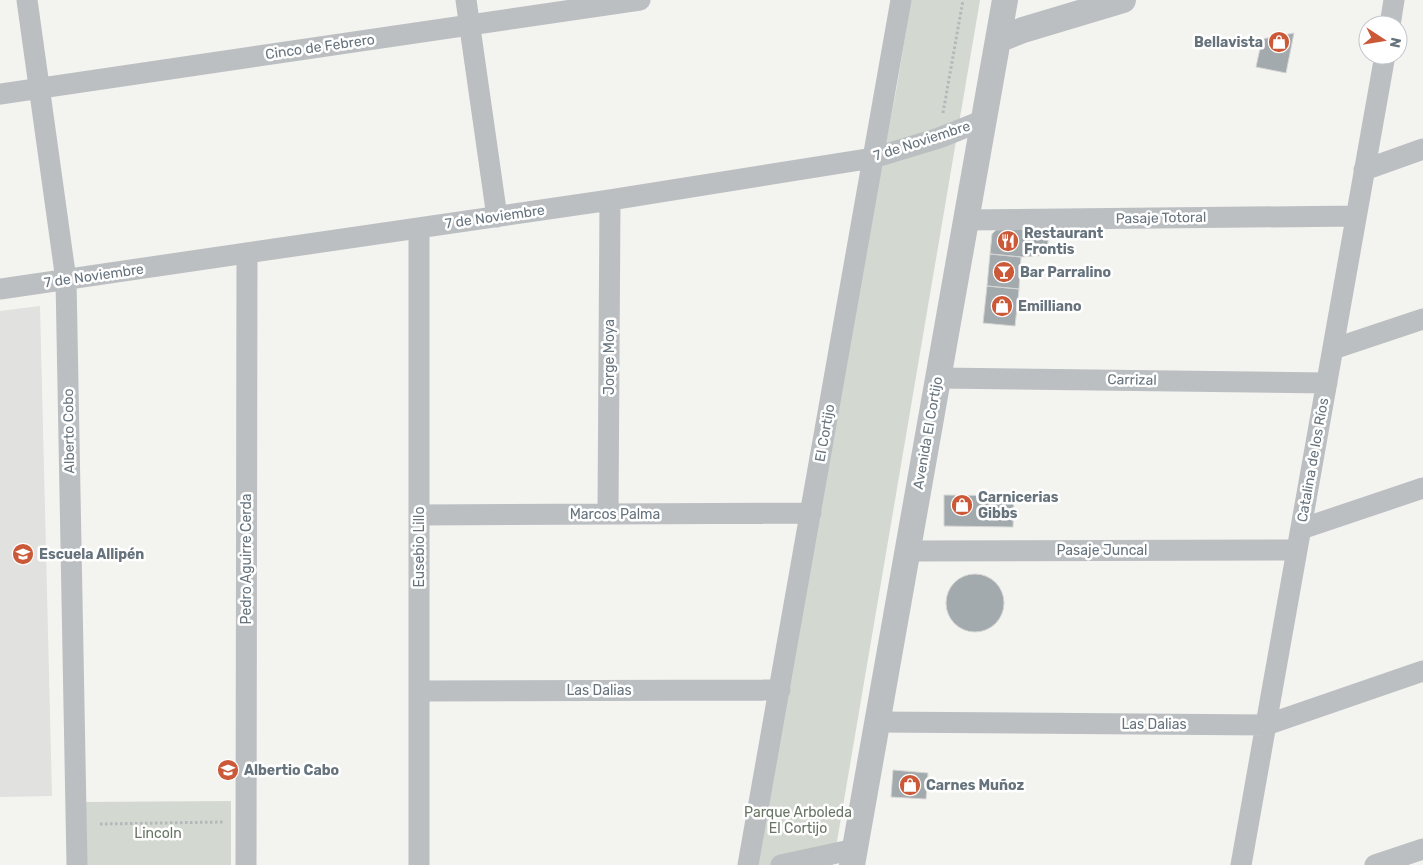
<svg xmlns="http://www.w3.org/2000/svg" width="1423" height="865" viewBox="0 0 1423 865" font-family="Rubik,sans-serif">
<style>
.built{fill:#e1e2e0}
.green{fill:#d3d8d0}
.building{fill:#a3aaae;stroke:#d5d5d3}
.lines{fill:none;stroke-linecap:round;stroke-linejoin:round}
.path{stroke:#b5b8ba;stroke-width:3;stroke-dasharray:2.5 2.5;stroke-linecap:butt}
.minor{stroke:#bbbfc1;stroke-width:21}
.tertiary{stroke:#bbbfc1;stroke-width:26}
.labels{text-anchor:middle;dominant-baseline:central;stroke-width:5;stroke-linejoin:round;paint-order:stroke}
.poi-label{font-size:14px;font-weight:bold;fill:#66737d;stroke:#fff;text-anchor:start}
.street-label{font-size:14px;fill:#66737d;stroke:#fff}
.park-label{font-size:14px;fill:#687564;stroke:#fff}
</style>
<rect width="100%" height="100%" fill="#f3f3f0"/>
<!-- built -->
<path class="built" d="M 40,306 L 52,796 L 0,797 L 0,311 Z"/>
<!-- green -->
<path class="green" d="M 911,0 L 980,0 L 833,865 L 746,865 L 897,86 Z
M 231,801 L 231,865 L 86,865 L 86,802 Z"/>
<!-- building -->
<path class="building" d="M 1294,33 L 1286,73 L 1256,67 L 1262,39 Z
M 1048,226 L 1048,255 L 1021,257 L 990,254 L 992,234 L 996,230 Z
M 990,254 L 1021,257 L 1019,289 L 987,286 Z
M 987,286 L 1019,289 L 1015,326 L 983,323 Z
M 944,495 L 1014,496 L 1013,527 L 944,526 Z
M946 603a29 29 0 1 1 58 0a29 29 0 1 1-58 0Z
M 893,770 L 928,773 L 926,799 L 891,797 Z"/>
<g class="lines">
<!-- path -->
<path class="path" d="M 943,113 L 963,0
M 100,824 L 223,822"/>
<!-- minor -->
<path class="minor" d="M 27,0 L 66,280 L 77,865
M 466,0 L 497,217
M 1390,25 L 1394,0
M 0,94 L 640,0
M 1364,170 L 1423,149
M 966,220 L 1356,216
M 419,228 L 419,865
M 0,289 L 610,200 L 873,158 L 939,138 L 984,120
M 1333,349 L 1423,319
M 938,378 L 1327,383
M 608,514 L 610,200
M 419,515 L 811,513
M 1301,529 L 1423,488
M 907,551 L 1297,550
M 419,691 L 780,690
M 877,722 L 1266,725 L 1423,671
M 246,865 L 247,253
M 748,865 L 901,0
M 781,865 L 855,849
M 1241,865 L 1385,55
M 1375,865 L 1423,849"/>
<!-- tertiary -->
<path class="tertiary" d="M 998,40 L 1023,30 L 1123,0
M 852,865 L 1005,0"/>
</g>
<!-- icons -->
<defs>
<g id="shop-disc" transform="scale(1.125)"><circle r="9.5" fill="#cb5938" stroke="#fff"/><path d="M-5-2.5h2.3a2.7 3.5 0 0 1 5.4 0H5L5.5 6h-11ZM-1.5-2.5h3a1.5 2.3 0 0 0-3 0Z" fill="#fff"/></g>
<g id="restaurant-disc" transform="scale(1.125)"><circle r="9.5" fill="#cb5938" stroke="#fff"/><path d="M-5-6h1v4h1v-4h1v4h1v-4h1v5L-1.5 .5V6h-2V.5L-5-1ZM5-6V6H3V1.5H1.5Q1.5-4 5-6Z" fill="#fff"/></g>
<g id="bar-disc" transform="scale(1.125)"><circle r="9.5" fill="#cb5938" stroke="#fff"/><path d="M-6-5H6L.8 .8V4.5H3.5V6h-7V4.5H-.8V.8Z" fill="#fff"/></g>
<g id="school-disc" transform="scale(1.125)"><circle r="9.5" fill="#cb5938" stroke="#fff"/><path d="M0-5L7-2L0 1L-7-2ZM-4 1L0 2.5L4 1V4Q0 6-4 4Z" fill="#fff"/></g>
</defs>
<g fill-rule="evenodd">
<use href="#shop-disc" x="1279" y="42"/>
<use href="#restaurant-disc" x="1008" y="241"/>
<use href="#bar-disc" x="1004" y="272"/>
<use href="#shop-disc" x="1002" y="306"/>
<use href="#shop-disc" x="962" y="505"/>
<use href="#school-disc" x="23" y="554"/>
<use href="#school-disc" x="228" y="770"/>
<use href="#shop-disc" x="910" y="785"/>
</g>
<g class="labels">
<!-- poi labels -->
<g class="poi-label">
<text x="1263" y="42" text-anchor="end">Bellavista</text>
<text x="1024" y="233">Restaurant<tspan x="1024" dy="16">Frontis</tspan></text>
<text x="1020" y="272">Bar Parralino</text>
<text x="1018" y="306">Emilliano</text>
<text x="978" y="497">Carnicerias<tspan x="978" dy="16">Gibbs</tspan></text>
<text x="39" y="554">Escuela Allipén</text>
<text x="244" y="770">Albertio Cabo</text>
<text x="926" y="785">Carnes Muñoz</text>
</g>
<!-- street labels -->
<g class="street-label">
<text transform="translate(320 47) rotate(-8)">Cinco de Febrero</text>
<text transform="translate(922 141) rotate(-18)">7 de Noviembre</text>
<text transform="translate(495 217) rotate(-8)">7 de Noviembre</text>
<text transform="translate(1161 218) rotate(-1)">Pasaje Totoral</text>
<text transform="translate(94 276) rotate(-8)">7 de Noviembre</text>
<text transform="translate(609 357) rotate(-90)">Jorge Moya</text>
<text transform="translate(1132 380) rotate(1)">Carrizal</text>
<text transform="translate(69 431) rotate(-91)">Alberto Cobo</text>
<text transform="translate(825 433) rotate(-80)">El Cortijo</text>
<text transform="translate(928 433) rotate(-80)">Avenida El Cortijo</text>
<text transform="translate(1313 460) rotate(-80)">Catalina de los Ríos</text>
<text x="615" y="514">Marcos Palma</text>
<text transform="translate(419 547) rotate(-90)">Eusebio Lillo</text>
<text x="1102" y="550">Pasaje Juncal</text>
<text transform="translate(246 559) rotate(-90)">Pedro Aguirre Cerda</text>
<text x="599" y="690">Las Dalias</text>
<text x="1154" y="724">Las Dalias</text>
</g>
<!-- park labels -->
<g class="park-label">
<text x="798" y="812">Parque Arboleda<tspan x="798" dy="16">El Cortijo</tspan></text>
<text x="158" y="833">Lincoln</text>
</g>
</g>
<!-- north arrow -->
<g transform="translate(1383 40) rotate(102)"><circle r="24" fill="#ffffff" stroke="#c2c7cb"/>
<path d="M0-4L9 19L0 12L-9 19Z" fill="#cb5938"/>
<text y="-8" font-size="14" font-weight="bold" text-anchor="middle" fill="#66737d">N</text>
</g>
</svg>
